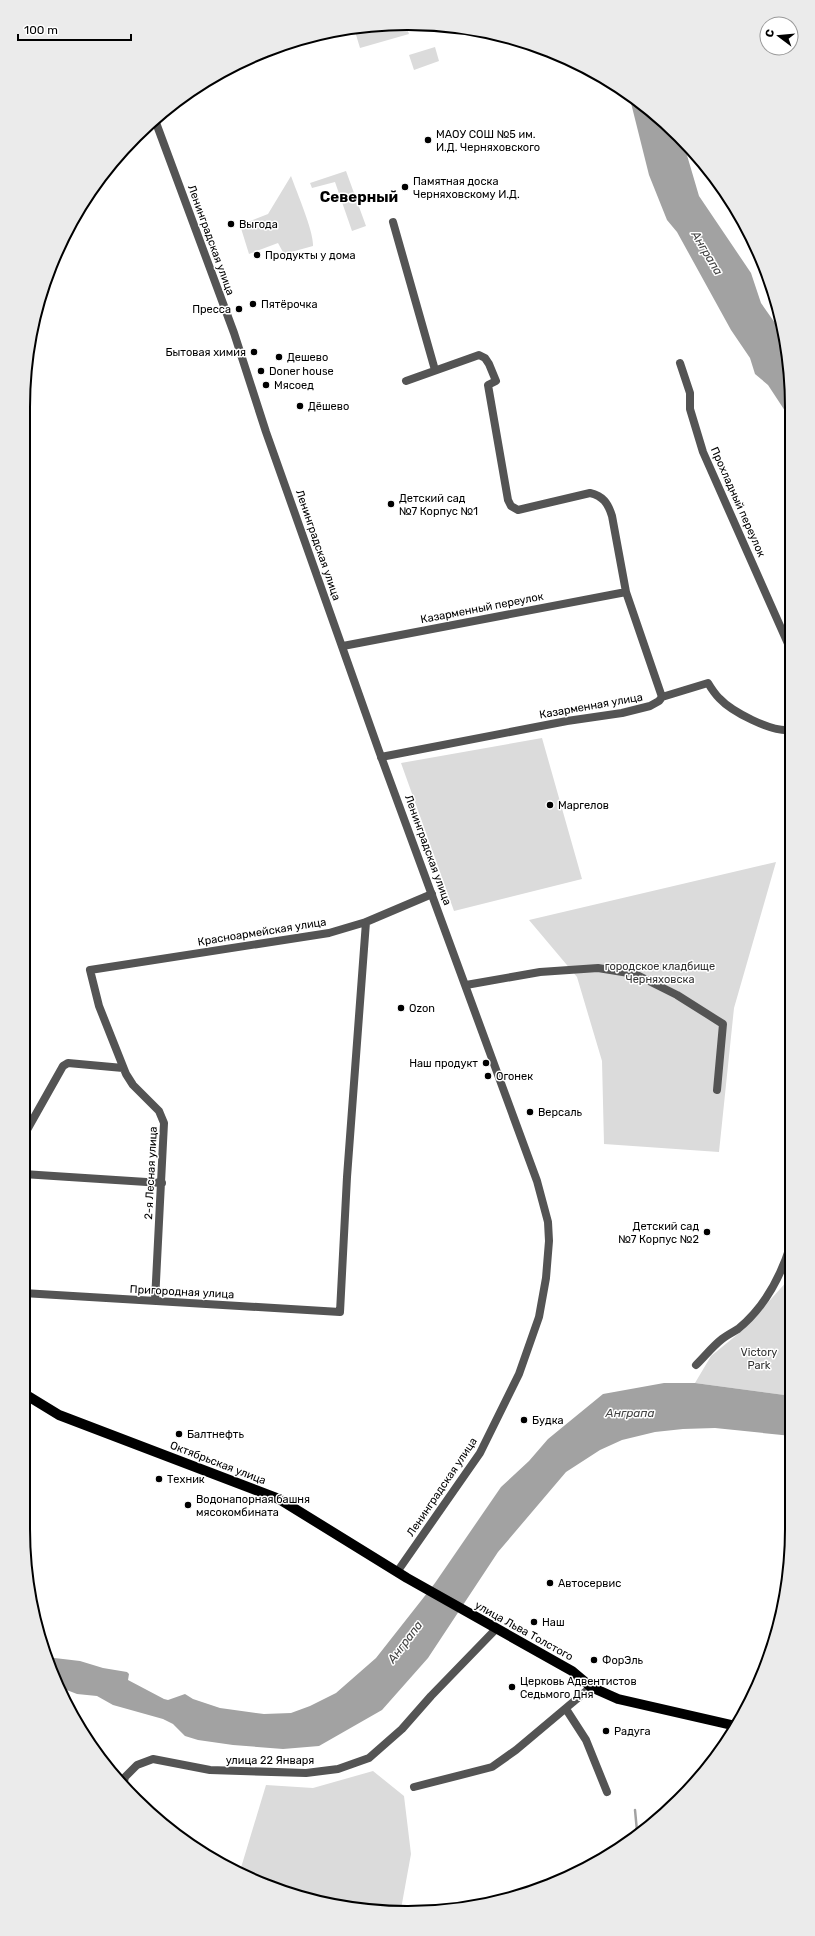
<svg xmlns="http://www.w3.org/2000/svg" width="815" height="1936" viewBox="0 0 815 1936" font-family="Rubik,sans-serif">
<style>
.green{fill:#dbdbdb}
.water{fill:#a2a2a2}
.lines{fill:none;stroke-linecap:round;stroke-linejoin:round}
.stream{stroke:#a2a2a2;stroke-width:2.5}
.minor{stroke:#545454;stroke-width:8}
.tertiary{stroke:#545454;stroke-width:8}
.primary{stroke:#000;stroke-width:10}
.poi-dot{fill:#000;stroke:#fff;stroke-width:1.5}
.labels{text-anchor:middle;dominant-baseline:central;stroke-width:3;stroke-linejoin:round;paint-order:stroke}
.poi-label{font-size:11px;fill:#000;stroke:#fff;text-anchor:start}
.street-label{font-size:11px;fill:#000;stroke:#fff}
.park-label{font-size:11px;fill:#323232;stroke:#fff}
.water-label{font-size:12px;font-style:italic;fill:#434343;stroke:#fff}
.district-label{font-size:15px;font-weight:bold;fill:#000;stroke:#fff}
.rim{fill:none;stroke:#000;stroke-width:2}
</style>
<rect width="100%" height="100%" fill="#fff"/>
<!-- green -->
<path class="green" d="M 383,24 L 406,25 L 409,34 L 360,48 L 354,28 Z
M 435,47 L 439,61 L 414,70 L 409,55 Z
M 346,171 L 366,226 L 352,231 L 335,182 L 312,188 L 310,183 Z
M 291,176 C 297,193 314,232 313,246 L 284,254 L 278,243 L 249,254 L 240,225 L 268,214 Z
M 542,738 L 582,879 L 454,911 L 401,763 Z
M 776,862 L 734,1008 L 719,1152 L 604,1144 L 602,1061 L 577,977 L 529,920 Z
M 791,1270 L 792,1396 L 695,1383 L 711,1356 L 744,1329 L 789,1279 Z
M 373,1771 L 404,1796 L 411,1854 L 401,1909 L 350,1903 L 349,1907 L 333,1906 L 240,1871 L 266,1785 L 313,1788 Z"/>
<!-- water -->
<path class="water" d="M 629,95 L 641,102 L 684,145 L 699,196 L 751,273 L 761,303 L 782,333 L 789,357 L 789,417 L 768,385 L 755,374 L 750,358 L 731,330 L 677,232 L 667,220 L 649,175 Z
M 664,1383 L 695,1383 L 792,1396 L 792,1436 L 715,1428 L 683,1429 L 655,1432 L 622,1440 L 600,1450 L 566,1472 L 498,1552 L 428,1658 L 382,1710 L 319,1746 L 283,1749 L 233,1745 L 198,1740 L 185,1736 L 173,1724 L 163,1719 L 113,1705 L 97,1696 L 77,1694 L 59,1687 L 46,1657 L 80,1661 L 103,1668 L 127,1672 L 129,1674 L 128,1680 L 164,1699 L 168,1700 L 185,1694 L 193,1699 L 220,1708 L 264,1714 L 291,1713 L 310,1706 L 336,1693 L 376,1658 L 435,1583 L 501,1487 L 529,1461 L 548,1439 L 603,1394 Z"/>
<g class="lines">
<!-- stream -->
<path class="stream" d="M 635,1810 L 637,1831"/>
<!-- minor -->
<path class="minor" d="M 393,222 L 435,370
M 680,363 L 690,393 L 690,409 L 703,452 L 789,646
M 406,381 L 479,355 L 485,358 L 489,364 L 496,381 L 488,385 L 508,500 L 511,506 L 518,510 L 590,493 C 603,496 608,503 612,516 L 626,592 L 662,697
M 343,646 L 626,592
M 662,697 L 708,683 C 711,688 715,694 719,698 C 732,712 771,732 790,730
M 381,757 L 567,721 L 622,713 L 650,706 L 659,701 L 662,697
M 466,985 L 540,972 L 598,968 L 635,974 L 677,995 L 723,1024 L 717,1090
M 23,1137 L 63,1066 L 68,1063 L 123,1068
M 23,1174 L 162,1183
M 23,1293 L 340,1312 L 347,1177 L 366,922
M 155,1301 L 164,1123 L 159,1111 L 133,1085 L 126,1074 L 99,1006 L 90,970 L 329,933 L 366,922 L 432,894
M 696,1365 C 705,1356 713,1346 722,1339 C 727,1335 733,1332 738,1329 C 765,1307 781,1276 791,1244
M 566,1709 L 586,1740 L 607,1792
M 123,1786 L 125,1777 L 137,1765 L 153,1759 L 210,1770 L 306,1773 L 338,1769 L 369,1758 L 402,1729 L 431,1696 L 495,1630
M 414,1787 L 492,1767 L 516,1750 L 591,1687"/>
<!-- tertiary -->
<path class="tertiary" d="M 155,120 L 234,333 L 266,432 L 379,751 L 537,1181 L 548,1222 L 549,1241 L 546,1278 L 539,1317 L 519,1374 L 480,1453 L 397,1572"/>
<!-- primary -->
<path class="primary" d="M 23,1393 L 59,1415 L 279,1499 L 407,1578 L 572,1671 L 591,1687 L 618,1699 L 736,1726"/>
</g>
<!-- markers -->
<g class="poi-dot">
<circle cx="428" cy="140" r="4"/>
<circle cx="405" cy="187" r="4"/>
<circle cx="231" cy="224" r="4"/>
<circle cx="257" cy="255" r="4"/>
<circle cx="253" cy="304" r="4"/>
<circle cx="239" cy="309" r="4"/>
<circle cx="254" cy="352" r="4"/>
<circle cx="279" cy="357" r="4"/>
<circle cx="261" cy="371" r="4"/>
<circle cx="266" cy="385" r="4"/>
<circle cx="300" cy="406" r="4"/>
<circle cx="391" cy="504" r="4"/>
<circle cx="550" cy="805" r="4"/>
<circle cx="401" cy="1008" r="4"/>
<circle cx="486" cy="1063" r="4"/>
<circle cx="488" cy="1076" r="4"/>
<circle cx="530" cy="1112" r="4"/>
<circle cx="707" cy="1232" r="4"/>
<circle cx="524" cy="1420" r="4"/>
<circle cx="179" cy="1434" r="4"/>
<circle cx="159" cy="1479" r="4"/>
<circle cx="188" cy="1505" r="4"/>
<circle cx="550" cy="1583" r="4"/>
<circle cx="534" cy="1622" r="4"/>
<circle cx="594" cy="1660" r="4"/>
<circle cx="512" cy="1687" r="4"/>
<circle cx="606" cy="1731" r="4"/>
</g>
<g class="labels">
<!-- poi labels -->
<g class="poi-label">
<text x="436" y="134">МАОУ СОШ №5 им.<tspan x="436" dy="13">И.Д. Черняховского</tspan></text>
<text x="413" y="181">Памятная доска<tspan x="413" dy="13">Черняховскому И.Д.</tspan></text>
<text x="239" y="224">Выгода</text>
<text x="265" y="255">Продукты у дома</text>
<text x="261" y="304">Пятёрочка</text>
<text x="231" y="309" text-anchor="end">Пресса</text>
<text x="246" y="352" text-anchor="end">Бытовая химия</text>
<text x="287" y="357">Дешево</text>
<text x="269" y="371">Doner house</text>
<text x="274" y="385">Мясоед</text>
<text x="308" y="406">Дёшево</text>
<text x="399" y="498">Детский сад<tspan x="399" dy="13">№7 Корпус №1</tspan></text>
<text x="558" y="805">Маргелов</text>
<text x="409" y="1008">Ozon</text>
<text x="478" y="1063" text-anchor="end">Наш продукт</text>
<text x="496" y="1076">Огонек</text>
<text x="538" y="1112">Версаль</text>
<text x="699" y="1226" text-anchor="end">Детский сад<tspan x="699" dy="13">№7 Корпус №2</tspan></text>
<text x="532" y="1420">Будка</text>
<text x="187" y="1434">Балтнефть</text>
<text x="167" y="1479">Техник</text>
<text x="196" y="1499">Водонапорная башня<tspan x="196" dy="13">мясокомбината</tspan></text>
<text x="558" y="1583">Автосервис</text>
<text x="542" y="1622">Наш</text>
<text x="602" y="1660">ФорЭль</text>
<text x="520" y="1681">Церковь Адвентистов<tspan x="520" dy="13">Седьмого Дня</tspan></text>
<text x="614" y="1731">Радуга</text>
</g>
<!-- street labels -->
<g class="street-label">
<text transform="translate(211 240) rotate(70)">Ленинградская улица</text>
<text transform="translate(738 502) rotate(66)">Прохладный переулок</text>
<text transform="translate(318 545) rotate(71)">Ленинградская улица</text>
<text transform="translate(482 608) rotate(-11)">Казарменный переулок</text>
<text transform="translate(591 706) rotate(-10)">Казарменная улица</text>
<text transform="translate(428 850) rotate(70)">Ленинградская улица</text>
<text transform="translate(262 932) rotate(-9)">Красноармейская улица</text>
<text transform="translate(151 1173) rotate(-87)">2-я Лесная улица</text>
<text transform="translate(182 1292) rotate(3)">Пригородная улица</text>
<text transform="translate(218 1463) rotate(21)">Октябрьская улица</text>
<text transform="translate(442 1487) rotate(-56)">Ленинградская улица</text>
<text transform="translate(524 1631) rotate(29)">улица Льва Толстого</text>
<text x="270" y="1760">улица 22 Января</text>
</g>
<!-- park labels -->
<g class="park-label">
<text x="660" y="966">городское кладбище<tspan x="660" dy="13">Черняховска</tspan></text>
<text x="759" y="1352">Victory<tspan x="759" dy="13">Park</tspan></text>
</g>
<!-- water labels -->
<g class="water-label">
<text transform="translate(707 253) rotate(59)">Анграпа</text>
<text x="630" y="1413">Анграпа</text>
<text transform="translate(405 1642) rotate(-53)">Анграпа</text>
</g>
<!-- district labels -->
<g class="district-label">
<text x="359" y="197">Северный</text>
</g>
</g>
<!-- crop -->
<path d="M0 0H815V1936H0ZM407 30H408A377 377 0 0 1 785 407V1529A377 377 0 0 1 408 1906H407A377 377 0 0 1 30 1529V407A377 377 0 0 1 407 30Z" fill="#ebebeb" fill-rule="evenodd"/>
<path class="rim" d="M407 30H408A377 377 0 0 1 785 407V1529A377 377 0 0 1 408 1906H407A377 377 0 0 1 30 1529V407A377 377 0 0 1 407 30Z"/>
<!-- north arrow -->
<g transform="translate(779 36) rotate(286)"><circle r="19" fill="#ffffff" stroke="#999999"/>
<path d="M0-3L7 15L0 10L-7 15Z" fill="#000000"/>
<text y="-6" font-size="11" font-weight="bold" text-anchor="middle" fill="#000000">С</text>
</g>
<!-- scale -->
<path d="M18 34v6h113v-6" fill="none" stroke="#000000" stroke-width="2"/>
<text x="24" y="34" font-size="12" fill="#000000" stroke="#ffffff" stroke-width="3" paint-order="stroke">100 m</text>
</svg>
